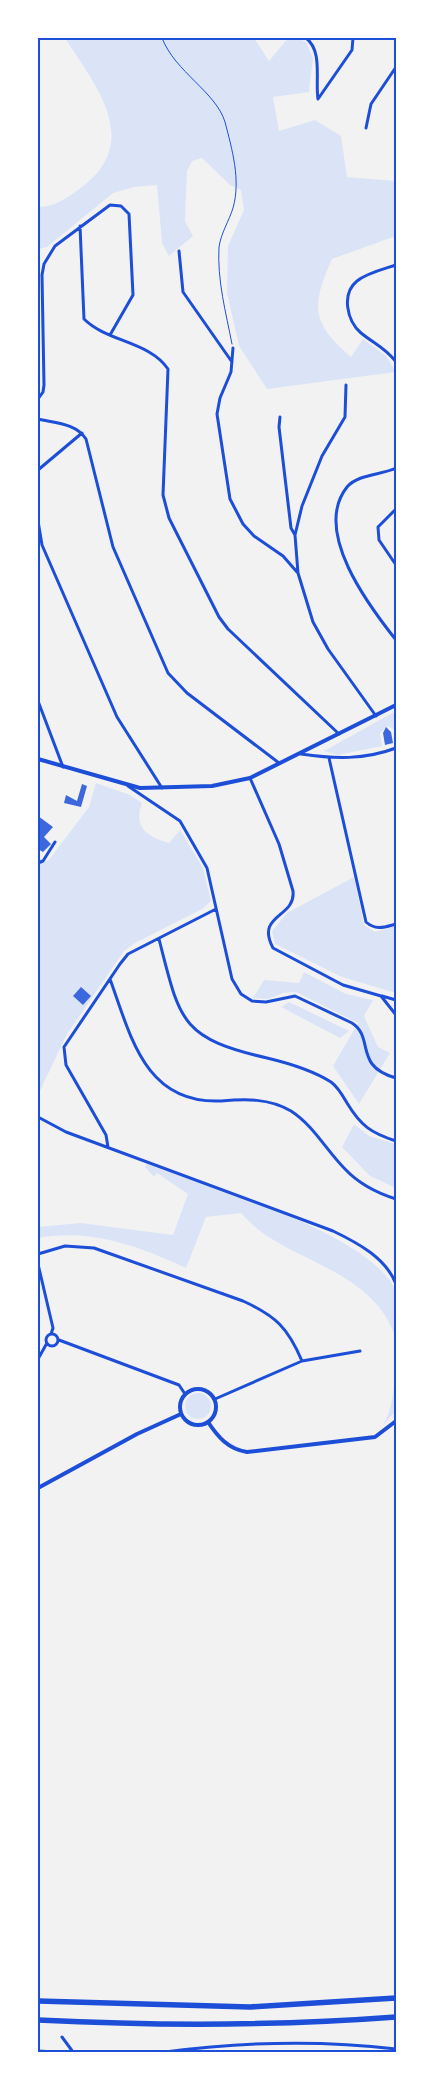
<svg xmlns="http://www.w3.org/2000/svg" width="434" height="2090" viewBox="0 0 434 2090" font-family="'Roboto Serif',serif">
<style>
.green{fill:#dbe4f7}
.building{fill:#3d67dc}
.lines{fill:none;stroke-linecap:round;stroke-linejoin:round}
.path{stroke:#1d4ed8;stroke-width:1}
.minor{stroke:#1d4ed8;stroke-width:3}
.tertiary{stroke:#1d4ed8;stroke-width:4}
.motorway{stroke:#1d4ed8;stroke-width:5.5}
.neatline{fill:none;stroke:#1d4ed8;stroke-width:2}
</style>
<rect width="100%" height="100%" fill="#f2f2f2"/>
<!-- green -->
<path class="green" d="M 65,38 L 254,38 L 269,61 L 288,38 L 297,38 L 306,42 L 313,58 L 309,92 L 273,97 L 279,131 L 315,120 L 341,136 L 347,177 L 396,181 L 396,236 L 332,259 C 311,307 311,322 351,357 L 363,339 L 386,356 L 396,372 L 267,389 L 239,346 L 227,293 L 228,246 L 244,210 L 241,190 L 230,185 L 202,158 L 192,161 L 187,171 L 185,221 L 193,236 L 169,256 L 162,243 L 157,185 L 134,187 L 113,193 L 47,247 L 38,249 L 38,207 C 53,208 69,197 82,187 C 143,141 95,85 65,38 Z
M 396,711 L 396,741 L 395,730 L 388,726 L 380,733 L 382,746 L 338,755 L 324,751 Z
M 96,783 L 130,795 L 142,803 C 133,827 147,837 169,843 L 180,830 L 203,868 L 211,901 L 202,909 L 135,943 L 124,951 L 67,1034 L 38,1095 L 38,858 L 48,861 L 89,807 Z
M 354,877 L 364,925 L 375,932 L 396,926 L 396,993 L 342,977 L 275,944 L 272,931 L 287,913 Z
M 304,972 L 346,994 L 373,1000 L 364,1016 L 378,1047 L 390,1053 L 359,1104 L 333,1066 L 358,1023 L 296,992 L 283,993 L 268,999 L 253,998 L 264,980 L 299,983 Z
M 289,1002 L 349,1031 L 340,1038 L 281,1007 Z
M 354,1124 L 369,1136 L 396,1144 L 396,1188 L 370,1176 L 342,1147 Z
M 147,1164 C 208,1187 370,1233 396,1291 L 396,1411 L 383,1425 C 393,1409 394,1388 395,1369 C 395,1358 397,1341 393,1331 C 372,1278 310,1264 267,1236 C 257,1230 249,1221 241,1213 L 206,1217 L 186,1268 C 139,1246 90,1228 38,1238 L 38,1227 L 81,1223 L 173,1235 L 188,1194 L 157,1173 L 154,1177 L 145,1167 Z
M185 1406a13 13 0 1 1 26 0a13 13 0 1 1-26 0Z"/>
<!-- building -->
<path class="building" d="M 386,727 L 391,732 L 393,743 L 385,745 L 383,733 Z
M 82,784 L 87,786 L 81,807 L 64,803 L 66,795 L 77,801 Z
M 38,816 L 53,827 L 44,837 L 51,844 L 43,852 L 38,849 Z
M 81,987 L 91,996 L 83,1005 L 73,996 Z"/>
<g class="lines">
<!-- path -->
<path class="path" d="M 162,38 C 175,72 216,92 225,122 C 232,149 241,180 233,208 C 229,221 221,233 219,247 C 217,280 226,313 232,344"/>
<!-- minor -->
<path class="minor" d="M 306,38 C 323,51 315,80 318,99 L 352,50 L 353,38
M 366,128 L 371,104 L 396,67
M 80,226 L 84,319 C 107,342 149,341 168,369 L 163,495 L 169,518 L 219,617 L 228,629 L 339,734
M 179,251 L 183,292 L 232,362
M 396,265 C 384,269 367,273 357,281 C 341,294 347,321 361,333 C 373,343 386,348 396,362
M 233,348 L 231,372 L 220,398 L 217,414 L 230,499 L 243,524 L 254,536 L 283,556 L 297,572
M 346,385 L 345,417 L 322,456 L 302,506 L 295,535 L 298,573 L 313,622 L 328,649 L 376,716
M 38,399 L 43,392 L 44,385 L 42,275 L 44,264 L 55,246 L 110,205 L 121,206 L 129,214 L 133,295 L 110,335
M 280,417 L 279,427 L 291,528 L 295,535
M 38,419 C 55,423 76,423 86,439 L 113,547 L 168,673 L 187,693 L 279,763
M 396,468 C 382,475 358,474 347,487 C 312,531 369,606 396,640
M 38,470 L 82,433
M 396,509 L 378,527 L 379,540 L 396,565
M 38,521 L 42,545 L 117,717 L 162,788
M 38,701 L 63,767
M 301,754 C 335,759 364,760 396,748
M 329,758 L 366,922 C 376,931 385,927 396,924
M 250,778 L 279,844 L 293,891 C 296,918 255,914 273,948 L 343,985 L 381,996 L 396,1015
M 128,786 L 180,821 L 207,868 L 232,979 L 241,994 L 252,1001 L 266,1002 L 295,996 L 352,1023 C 375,1038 353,1066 396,1078
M 38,863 L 43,861 L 55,842
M 159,939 C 180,1021 180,1038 267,1058 C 288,1063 312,1070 331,1082 C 338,1087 343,1096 347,1103 C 361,1126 371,1133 396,1141
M 110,979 C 131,1037 145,1104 221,1101 C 245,1099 269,1098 291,1111 C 314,1126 326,1150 345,1169 C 359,1184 377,1193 396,1199
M 382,996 L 396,1000
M 38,1117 L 66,1132 L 333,1231 C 358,1243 386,1258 396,1284
M 108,1147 L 106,1135 L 66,1065 L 64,1047 L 120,964 L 128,954 L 216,909
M 38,1254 L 65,1246 L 94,1248 L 243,1301 C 276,1316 288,1328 302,1361
M 38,1264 L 53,1328 L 51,1334
M46 1340a6 6 0 1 1 12 0a6 6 0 1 1-12 0Z
M 59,1340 L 179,1385 L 185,1394
M 38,1359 L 47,1343
M 215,1399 L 302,1361 L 360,1351
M 62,2037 L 73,2052
M 38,2051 L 55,2052
M 165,2052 C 241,2042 321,2040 396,2049"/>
<!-- tertiary -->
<path class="tertiary" d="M 38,759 L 140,788 L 212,786 L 250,778 L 396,705
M180 1407a18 18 0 1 1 36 0a18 18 0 1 1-36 0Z
M 208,1422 C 218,1437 228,1449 247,1452 L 375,1437 L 396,1421
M 38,1488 L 137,1434 L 181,1414"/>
<!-- motorway -->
<path class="motorway" d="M 38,2001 L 250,2007 L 396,1998
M 38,2020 C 158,2026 277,2026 396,2017"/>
</g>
<!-- border -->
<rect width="434" height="2090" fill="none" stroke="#ffffff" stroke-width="78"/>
<rect x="39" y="39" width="356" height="2012" class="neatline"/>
</svg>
